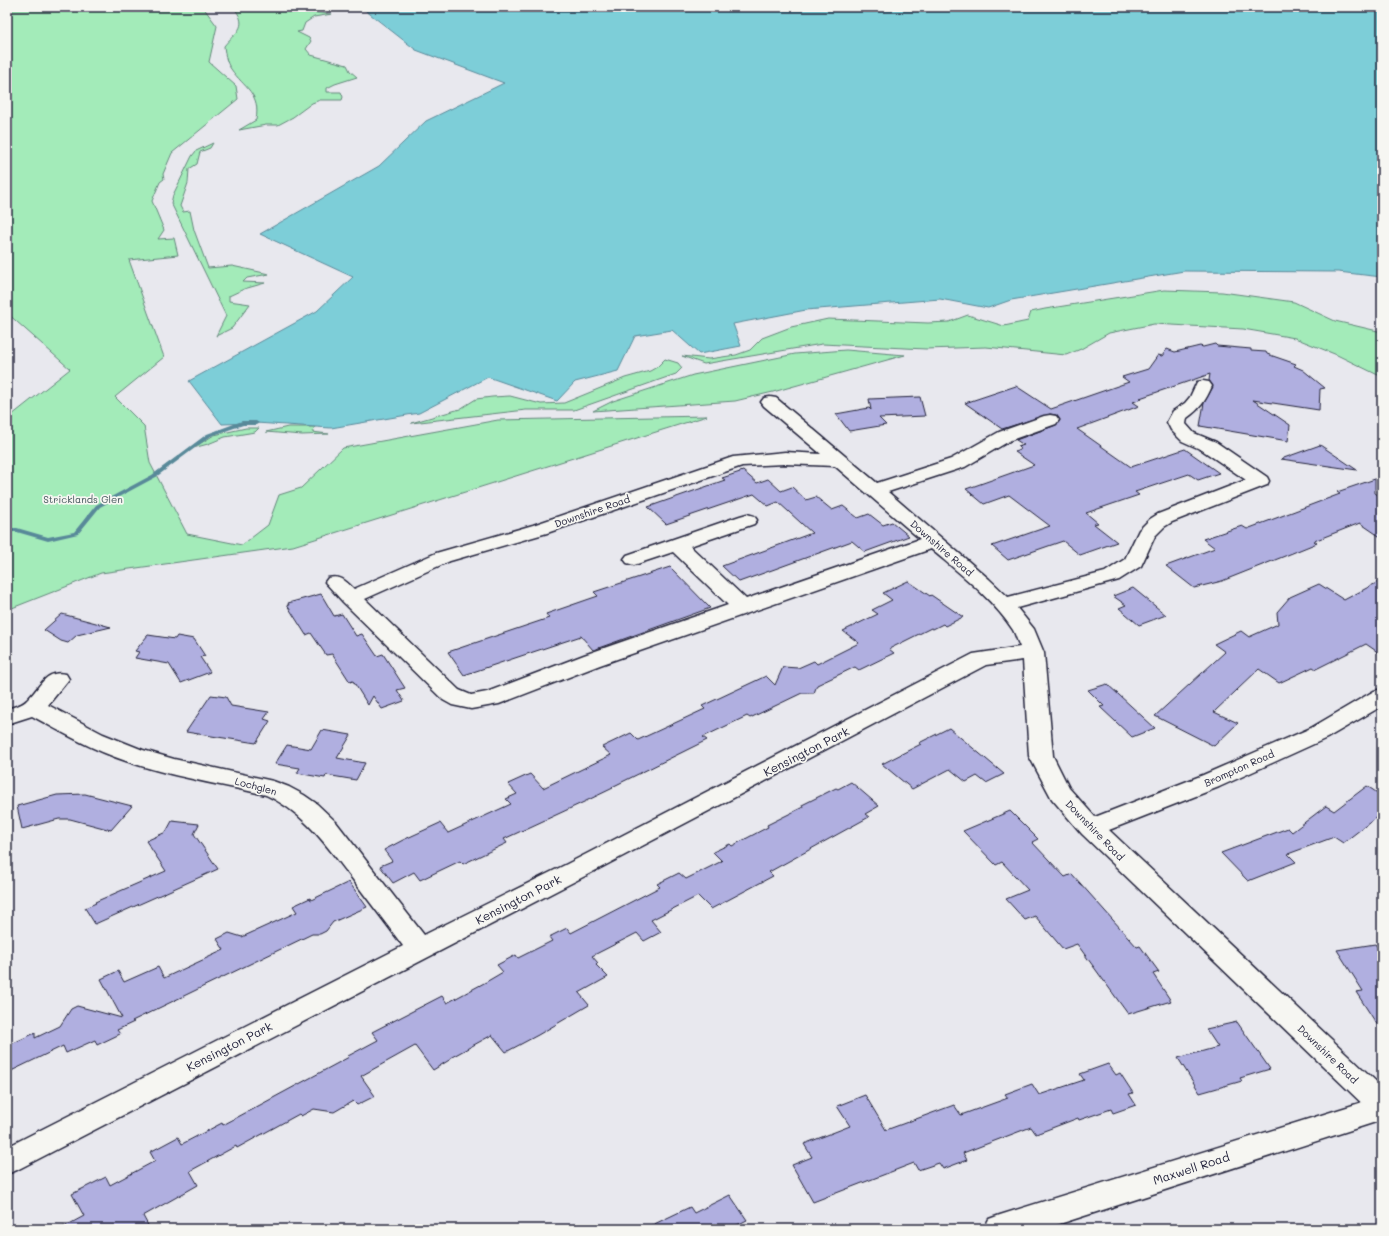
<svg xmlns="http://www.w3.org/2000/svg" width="1389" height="1236" viewBox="0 0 1389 1236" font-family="Mali,sans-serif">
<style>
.green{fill:#a3ebb9;stroke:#62867a}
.water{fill:#7dced8;stroke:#598999}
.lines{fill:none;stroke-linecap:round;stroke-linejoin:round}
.stream{fill:#598999;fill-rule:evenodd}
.building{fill:#b0afe0;stroke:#22223b}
.minor-casing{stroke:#22223b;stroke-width:3}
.tertiary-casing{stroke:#22223b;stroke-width:3}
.minor{fill:#f6f6f2;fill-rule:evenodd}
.tertiary{fill:#f6f6f2;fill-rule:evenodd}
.labels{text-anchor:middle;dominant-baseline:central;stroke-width:3.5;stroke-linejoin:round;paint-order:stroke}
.park-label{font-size:10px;fill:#42545a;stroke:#f6f6f2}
.street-label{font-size:10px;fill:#22223b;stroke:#f6f6f2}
.near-street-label{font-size:12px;fill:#22223b;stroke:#f6f6f2}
</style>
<rect width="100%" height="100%" fill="#e8e8ee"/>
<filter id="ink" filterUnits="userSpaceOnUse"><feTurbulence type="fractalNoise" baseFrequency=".025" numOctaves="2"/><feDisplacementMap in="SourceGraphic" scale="8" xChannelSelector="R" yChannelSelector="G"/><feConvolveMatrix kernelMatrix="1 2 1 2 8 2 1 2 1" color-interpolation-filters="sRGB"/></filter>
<g filter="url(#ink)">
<!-- green -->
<path class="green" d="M 7,7 L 203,7 L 217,26 L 209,62 L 236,86 L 238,99 L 172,153 L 163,174 L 164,179 L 160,182 L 152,201 L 164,230 L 158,239 L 174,238 L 178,255 L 129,260 L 164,357 L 115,397 L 144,426 L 150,463 L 187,534 L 242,545 L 268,525 L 279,495 L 301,488 L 343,448 L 498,420 L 707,416 L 293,546 L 101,573 L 7,610 L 7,419 L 70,369 L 7,313 Z
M 236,7 L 275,7 L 277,9 L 307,8 L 309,12 L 332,14 L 314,17 L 305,23 L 302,31 L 297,32 L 309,38 L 311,41 L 306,49 L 311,55 L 347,65 L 350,71 L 357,77 L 335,84 L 327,88 L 327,92 L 341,92 L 343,97 L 342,100 L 320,100 L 312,103 L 293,117 L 278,125 L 266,125 L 239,130 L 256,120 C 261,93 244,88 231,69 C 226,62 225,54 224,46 C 235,32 249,28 235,9 Z
M 213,143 L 210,148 L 200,152 L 197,164 L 189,169 L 188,183 L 180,206 L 183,212 L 190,211 L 194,230 L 208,268 L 232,266 L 269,274 L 247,278 L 243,282 L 265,283 L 244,289 L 229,296 L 229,301 L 250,304 L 232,328 L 216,336 L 226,316 L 171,203 L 173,195 L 192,156 L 196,151 Z
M 1164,290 L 1222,292 L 1294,302 L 1335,321 L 1382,332 L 1382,377 L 1337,355 L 1295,338 L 1243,329 L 1154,324 L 1109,333 L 1081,349 L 1066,355 L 986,347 L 926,349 L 822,344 L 704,364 L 682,356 L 709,359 L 736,355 L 750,350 L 762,338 L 791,327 L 828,319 L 928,323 L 949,322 L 968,315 L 1004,326 L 1028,321 L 1031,312 L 1045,309 Z
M 846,350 L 905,355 L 773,392 L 735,401 L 593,411 L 613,401 L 693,375 L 795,354 Z
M 665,359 L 678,363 L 682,368 L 676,374 L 574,410 L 526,410 L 411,423 L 460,409 L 476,399 L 492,397 L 510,396 L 541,404 L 564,403 L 625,378 L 650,371 L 657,367 Z
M 288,427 L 315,427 L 312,432 L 329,434 L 302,435 L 266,432 Z
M 246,428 L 259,428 L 255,432 L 225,437 L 208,444 L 193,448 L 214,435 Z"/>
<!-- water -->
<path class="water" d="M 361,7 L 1382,7 L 1382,277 L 1338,272 L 1184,271 L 1011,300 L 988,308 L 940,299 L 806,310 L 733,324 L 741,346 L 699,354 L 672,330 L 635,336 L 618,371 L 575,382 L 557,401 L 488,377 L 419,413 L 331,428 L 256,423 L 222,424 L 189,381 L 317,311 L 353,277 L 260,234 L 379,166 L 426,121 L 504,83 L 416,50 Z"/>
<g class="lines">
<!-- stream -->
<path class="stream" d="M 242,421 L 256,421 L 259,423 L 256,425 L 243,425 L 211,436 L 156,477 L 100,507 L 78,534 L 48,541 L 17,532 L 7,532 L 7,528 L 17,528 L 48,537 L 74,532 L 96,505 L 152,475 L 207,434 Z"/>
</g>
<!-- building -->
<path class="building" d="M 1215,344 L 1217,346 L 1251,349 L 1251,351 L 1266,352 L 1267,354 L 1296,364 L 1294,366 L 1303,370 L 1325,388 L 1320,389 L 1319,410 L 1253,400 L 1290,425 L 1288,441 L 1200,426 L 1204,403 L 1213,387 L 1209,380 L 1210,374 L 1140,398 L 1142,399 L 1133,402 L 1139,406 L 1077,429 L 1131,467 L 1185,449 L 1219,473 L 1198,480 L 1189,474 L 1135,492 L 1139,495 L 1086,513 L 1098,523 L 1094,524 L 1117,542 L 1080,555 L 1063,541 L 1008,560 L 992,546 L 1050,526 L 1009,495 L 984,504 L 966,489 L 1034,465 L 1015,452 L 1021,449 L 1018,447 L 1024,445 L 1016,440 L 1056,425 L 1060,420 L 1056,415 L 1050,414 L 1002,429 L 965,403 L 1016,386 L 1051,409 L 1129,382 L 1122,377 L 1148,369 L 1158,355 L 1162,356 L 1167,349 L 1175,352 L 1200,346 L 1203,347 Z
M 920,397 L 925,416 L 879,418 L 886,425 L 849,431 L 836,414 L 869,408 L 871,410 L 869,399 Z
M 1320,445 L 1357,470 L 1281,459 Z
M 743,471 L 757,483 L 768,479 L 781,491 L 792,487 L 806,500 L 816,497 L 832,510 L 843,506 L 858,518 L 869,514 L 883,525 L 892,522 L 909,536 L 865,552 L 852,541 L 739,582 L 722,566 L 812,533 L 778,502 L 768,506 L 754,494 L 666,524 L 648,507 L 725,480 L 722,478 Z
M 1375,479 L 1375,493 L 1382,498 L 1382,538 L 1360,523 L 1314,541 L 1317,543 L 1285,556 L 1222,581 L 1194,588 L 1166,566 L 1215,548 L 1203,539 L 1242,526 L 1247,529 L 1340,494 L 1337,492 Z
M 670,567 L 710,608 L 593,650 L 581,636 L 464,675 L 448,652 L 549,618 L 546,614 L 598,596 L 594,592 Z
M 1382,580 L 1382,655 L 1366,644 L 1316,669 L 1313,667 L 1279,683 L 1259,669 L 1214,712 L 1238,723 L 1214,746 L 1155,716 L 1225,652 L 1214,644 L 1241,631 L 1249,637 L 1278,624 L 1277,612 L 1290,597 L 1319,584 L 1344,600 Z
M 908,581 L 930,596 L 931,595 L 963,617 L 945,626 L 943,624 L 933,629 L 931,628 L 889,649 L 894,653 L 859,670 L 855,667 L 817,685 L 814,693 L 802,693 L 750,718 L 747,716 L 703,737 L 707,740 L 612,787 L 613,788 L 584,802 L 504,839 L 507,843 L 463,864 L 460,861 L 420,880 L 414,872 L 393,883 L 380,866 L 392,861 L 384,850 L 403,840 L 440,823 L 448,833 L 511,804 L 506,799 L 517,794 L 508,784 L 530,774 L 543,788 L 611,755 L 602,747 L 631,733 L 638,740 L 705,709 L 702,706 L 766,676 L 775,685 L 783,667 L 798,668 L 814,661 L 817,664 L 859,643 L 843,631 L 878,614 L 872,610 L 892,600 L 883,593 Z
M 1133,588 L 1166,615 L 1139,625 L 1119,608 L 1126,605 L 1113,596 Z
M 321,594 L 334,616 L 342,614 L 356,636 L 362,634 L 377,656 L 383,654 L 405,688 L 397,690 L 404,701 L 382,709 L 373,696 L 368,705 L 353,681 L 350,682 L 332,654 L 326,655 L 311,633 L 306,635 L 287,605 L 289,605 L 288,603 Z
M 62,614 L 111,627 L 77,635 L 68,643 L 61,641 L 44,630 Z
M 148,635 L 175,639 L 177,636 L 194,639 L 205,656 L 200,657 L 210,672 L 181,683 L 169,664 L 135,658 L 139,652 L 135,651 Z
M 1107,684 L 1155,728 L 1132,737 L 1100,707 L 1104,706 L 1088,690 Z
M 211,695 L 226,697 L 231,706 L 269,712 L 264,719 L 270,721 L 256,743 L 186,732 Z
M 949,728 L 1004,774 L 986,783 L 977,776 L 966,782 L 950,769 L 912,789 L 882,764 L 921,744 L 919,743 Z
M 322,730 L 351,735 L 337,758 L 365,763 L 356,780 L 326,775 L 325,778 L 297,773 L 300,768 L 275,764 L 287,745 L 311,749 Z
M 851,782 L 879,806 L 865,814 L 869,817 L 769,872 L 773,876 L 711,909 L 698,896 L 651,920 L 661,932 L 644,941 L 637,933 L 592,956 L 598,963 L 596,965 L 608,977 L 579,993 L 589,1005 L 538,1035 L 506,1052 L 492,1035 L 450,1058 L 451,1059 L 433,1070 L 415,1046 L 361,1076 L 375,1096 L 357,1105 L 353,1101 L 334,1112 L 314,1109 L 301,1116 L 299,1114 L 237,1148 L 236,1146 L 190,1171 L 198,1185 L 143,1216 L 150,1229 L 60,1229 L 84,1216 L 72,1194 L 106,1177 L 110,1185 L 155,1161 L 150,1152 L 178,1137 L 182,1144 L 222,1123 L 223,1125 L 349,1057 L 348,1056 L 378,1040 L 372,1032 L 442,996 L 447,1003 L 486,982 L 503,972 L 497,965 L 516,955 L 518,958 L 552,941 L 549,937 L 567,928 L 571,933 L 660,887 L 657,884 L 679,873 L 686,879 L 722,861 L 713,852 L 730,844 L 732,846 L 768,827 L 767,825 L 803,807 L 802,805 L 836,788 L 838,789 Z
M 1367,786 L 1382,796 L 1382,813 L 1343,843 L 1334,837 L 1288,854 L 1296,862 L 1248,881 L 1221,853 L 1288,828 L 1292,832 L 1326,806 L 1334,811 Z
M 85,794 L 132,806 L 111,830 L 70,819 L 59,819 L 22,829 L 17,806 L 57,795 Z
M 1010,811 L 1038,839 L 1032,842 L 1065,877 L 1072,874 L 1137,947 L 1140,946 L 1159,972 L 1153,974 L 1171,1001 L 1128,1014 L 1077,944 L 1063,949 L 1035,916 L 1025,920 L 1006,899 L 1028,890 L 1002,862 L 996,865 L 963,831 Z
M 172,821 L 199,824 L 194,834 L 218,869 L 95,924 L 85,908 L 96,903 L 95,902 L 166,871 L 146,841 L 166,832 Z
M 349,882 L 367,907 L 333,922 L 326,931 L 320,934 L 312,934 L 132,1021 L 134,1022 L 117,1030 L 120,1034 L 97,1045 L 95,1040 L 66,1053 L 63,1046 L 7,1073 L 7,1046 L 35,1033 L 35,1038 L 60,1026 L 71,1009 L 77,1006 L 122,1018 L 101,979 L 118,971 L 124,982 L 158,967 L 164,978 L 224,950 L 217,939 L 229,933 L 242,937 L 297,912 L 293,906 L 310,898 L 311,900 Z
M 1375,944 L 1382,953 L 1382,1032 L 1356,992 L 1363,991 L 1337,950 Z
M 1237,1022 L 1270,1069 L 1240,1078 L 1242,1081 L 1200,1093 L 1178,1058 L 1218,1047 L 1206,1029 Z
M 1108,1064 L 1116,1075 L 1120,1073 L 1133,1093 L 1129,1094 L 1136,1105 L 1113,1113 L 1111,1109 L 1079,1120 L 1078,1118 L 1036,1134 L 1031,1127 L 963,1153 L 967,1160 L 943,1169 L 939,1163 L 918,1170 L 914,1163 L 813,1202 L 792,1165 L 812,1157 L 804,1144 L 850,1126 L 837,1106 L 865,1095 L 886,1130 L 954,1105 L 961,1115 L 1008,1098 L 1005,1094 L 1032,1084 L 1039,1095 L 1084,1080 L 1080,1074 Z
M 730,1195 L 747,1220 L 729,1229 L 644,1229 L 690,1207 L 694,1213 Z"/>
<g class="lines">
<!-- minor casing -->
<g class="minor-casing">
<path id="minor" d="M 1203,381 L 1209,382 L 1212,386 C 1206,400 1200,409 1187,418 L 1186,424 L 1194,433 L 1216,442 L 1267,477 L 1269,481 L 1267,485 L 1172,522 L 1164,527 L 1155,536 L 1141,566 L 1119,580 L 1017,608 L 1034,629 L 1044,653 L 1053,756 L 1069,788 L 1095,817 L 1203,775 L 1311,728 L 1374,691 L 1382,689 L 1382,706 L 1327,738 L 1219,787 L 1109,830 L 1382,1087 L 1382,1117 L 1372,1113 L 1082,834 L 1052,799 L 1029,756 L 1023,660 L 986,665 L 585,876 L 17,1170 L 7,1174 L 7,1147 L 403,946 C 386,923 368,900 351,877 C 326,845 305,813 266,795 C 220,784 172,777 126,761 C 93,750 63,733 32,716 L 7,724 L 7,709 C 13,707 23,705 27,700 C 40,688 45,669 66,674 L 69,679 L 48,705 L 103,734 L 143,750 L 174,759 L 273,781 L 289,787 L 304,795 L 317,804 L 336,822 L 424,935 L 567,864 L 973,654 L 1020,647 C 1017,641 1016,635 1013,630 C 992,598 959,573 931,549 L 600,665 L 499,704 L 471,709 L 452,705 L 443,700 L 343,602 L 325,582 L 328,578 C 340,575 345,580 354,589 L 436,553 L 533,525 L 733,457 L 785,452 L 821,454 L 764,406 L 761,402 L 764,398 L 770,397 L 776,398 L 877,483 L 951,459 L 999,432 L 1044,416 L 1050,415 L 1056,416 L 1059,420 L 1056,424 L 1011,440 L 965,467 L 888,492 L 989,579 L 1008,597 L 1105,572 L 1125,559 L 1139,530 L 1150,519 L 1158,514 L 1246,480 L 1202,450 L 1182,441 L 1171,430 L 1167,422 L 1173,411 L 1185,403 L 1190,397 L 1197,382 ZM 785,464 L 835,466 L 920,539 L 746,599 L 690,546 L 754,524 L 757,520 L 754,516 L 747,514 L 740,516 L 627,555 L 624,559 L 627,563 L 634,565 L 673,552 L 728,605 L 584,655 L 487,692 L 471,695 L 459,690 L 365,599 L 450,561 L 547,533 L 742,466 Z"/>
</g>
<!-- tertiary casing -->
<g class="tertiary-casing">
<path id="tertiary" d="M 1382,1096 L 1382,1120 L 1044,1229 L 984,1229 L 989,1219 L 1000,1215 Z"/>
</g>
<!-- minor -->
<use href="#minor" class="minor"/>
<!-- tertiary -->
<use href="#tertiary" class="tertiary"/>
</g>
</g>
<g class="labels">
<!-- park labels -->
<g class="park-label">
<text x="83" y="499">Stricklands Glen</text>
</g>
<!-- street labels -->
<g class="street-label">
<text transform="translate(592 511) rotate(-19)">Downshire Road</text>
<text transform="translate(942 548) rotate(41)">Downshire Road</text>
<text transform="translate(1239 768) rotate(-24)">Brompton Road</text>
<text transform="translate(256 786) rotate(15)">Lochglen</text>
<text transform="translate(1095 830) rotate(46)">Downshire Road</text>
<text transform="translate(1328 1054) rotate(44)">Downshire Road</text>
</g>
<!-- near-street labels -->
<g class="near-street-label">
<text transform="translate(806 751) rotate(-27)">Kensington Park</text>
<text transform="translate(518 899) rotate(-27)">Kensington Park</text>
<text transform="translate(229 1046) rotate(-27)">Kensington Park</text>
<text transform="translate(1191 1168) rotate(-18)">Maxwell Road</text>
</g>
</g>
<!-- margin -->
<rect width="1389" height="1236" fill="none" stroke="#f6f6f2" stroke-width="24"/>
<rect x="12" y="12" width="1365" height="1212" fill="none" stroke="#22223b" stroke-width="1.5" filter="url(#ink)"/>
</svg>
